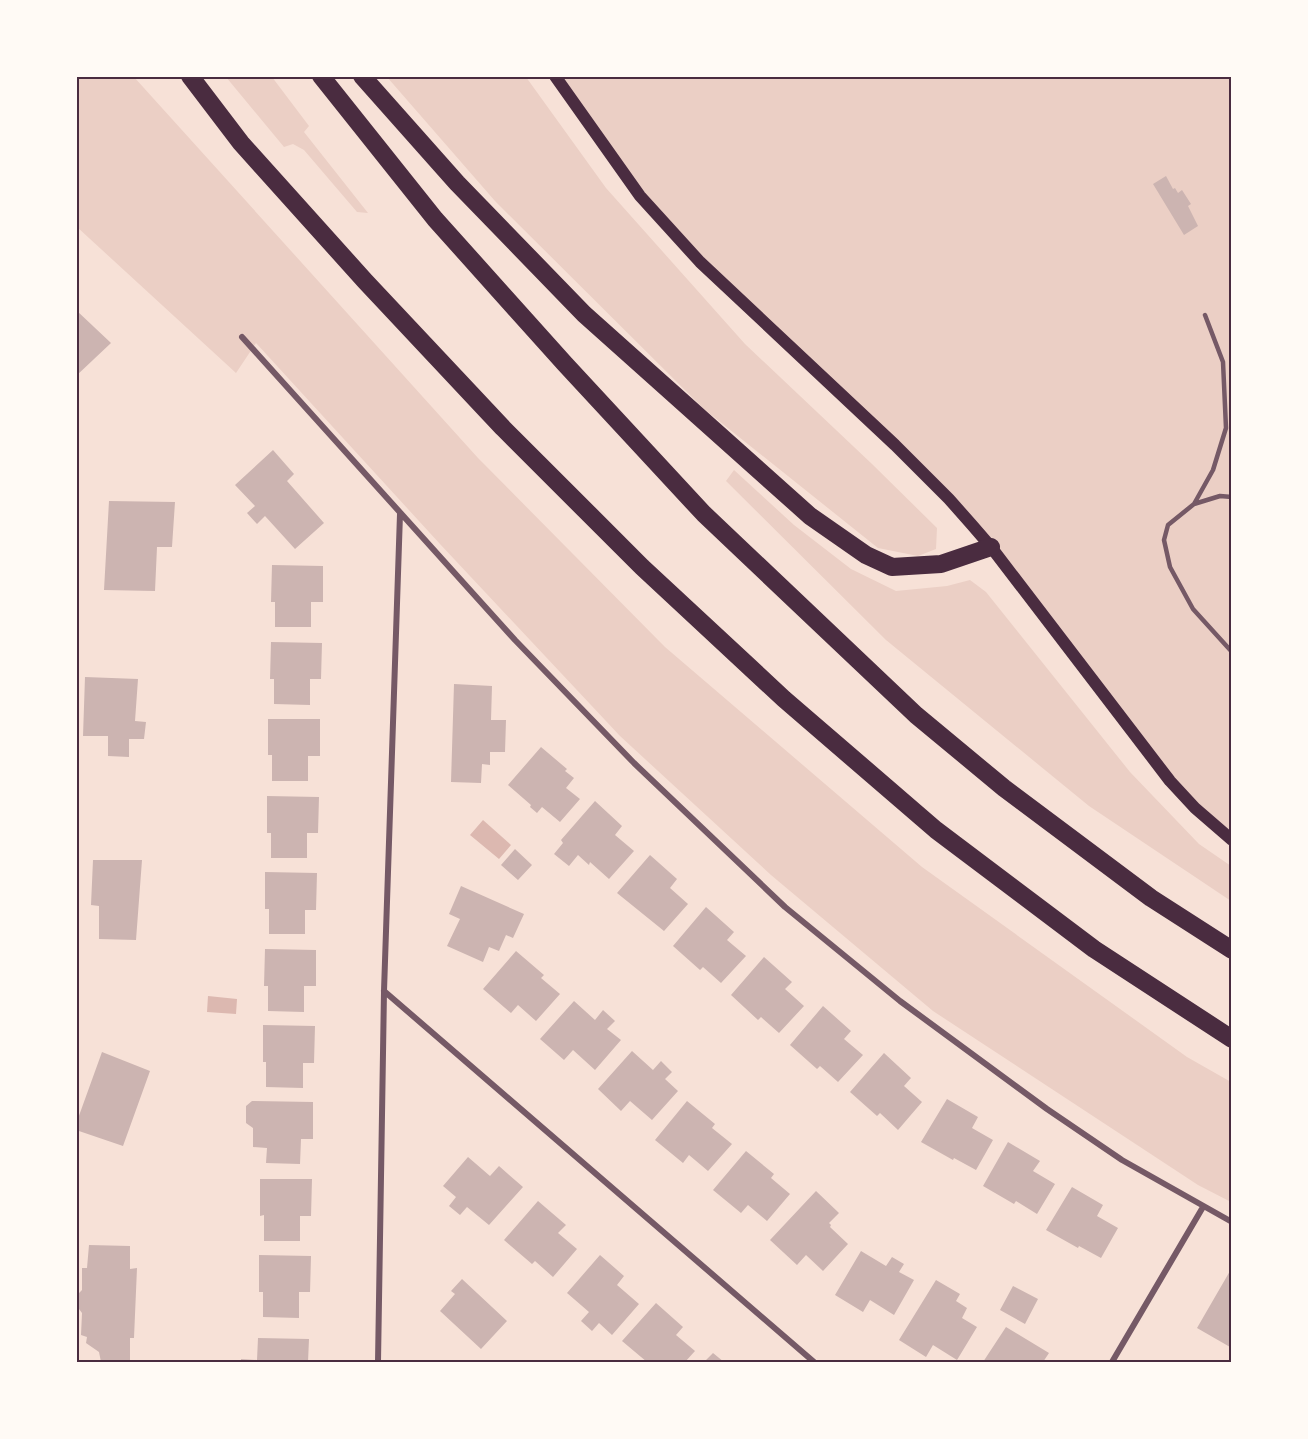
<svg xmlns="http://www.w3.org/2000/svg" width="1308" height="1439" viewBox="0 0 1308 1439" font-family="Roboto,sans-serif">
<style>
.green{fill:#ebcfc5}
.water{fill:#dcb8b0}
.building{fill:#ccb4b1}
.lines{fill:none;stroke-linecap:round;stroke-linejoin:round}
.service{stroke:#755966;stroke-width:4.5}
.minor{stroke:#755966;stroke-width:6}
.secondary{stroke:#4a2c40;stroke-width:12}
.motorway{stroke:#4a2c40;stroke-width:18}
.neatline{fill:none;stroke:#4a2c40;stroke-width:2}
</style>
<rect width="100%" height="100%" fill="#f7e1d7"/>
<!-- green -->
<path class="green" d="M 76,77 L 134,77 L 478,458 L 665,647 L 922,867 L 1187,1057 L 1231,1082 L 1231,1202 L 1198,1185 L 933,1011 L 771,875 L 620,736 L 440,544 L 256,343 L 236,373 L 77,227 Z
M 226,77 L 272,77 L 309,126 L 304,132 L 368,213 L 357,212 L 304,150 L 293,144 L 284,147 Z
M 387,77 L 526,77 L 606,188 L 745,344 L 872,464 L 937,528 L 936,549 L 918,556 L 878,548 L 704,409 L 495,201 Z
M 555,77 L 1231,77 L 1231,840 L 1195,808 L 991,547 L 640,196 Z
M 734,470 L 794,525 L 851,569 L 896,591 L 947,586 L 970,580 L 986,592 L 1130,772 L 1199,844 L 1231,866 L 1231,901 L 1089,806 L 886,640 L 726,481 Z"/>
<!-- water -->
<path class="water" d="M 483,820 L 511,845 L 499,859 L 470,835 Z
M 208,996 L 237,999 L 236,1014 L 207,1012 Z"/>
<!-- building -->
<path class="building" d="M 1166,176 L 1173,189 L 1175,188 L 1178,193 L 1182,190 L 1191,204 L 1188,206 L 1198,226 L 1184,235 L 1153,184 Z
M 76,310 L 111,343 L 76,376 Z
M 273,450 L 294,474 L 287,481 L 324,523 L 295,549 L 265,516 L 257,524 L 247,513 L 255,506 L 235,485 Z
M 109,501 L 175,502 L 172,547 L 157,547 L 155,591 L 104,590 Z
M 272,565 L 323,566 L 323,602 L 311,602 L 311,627 L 275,627 L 275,602 L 271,602 Z
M 271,642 L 322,643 L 321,679 L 310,679 L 310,705 L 274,704 L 274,679 L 270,679 Z
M 85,677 L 138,679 L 135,721 L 146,722 L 144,739 L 129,739 L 129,757 L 108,756 L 108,736 L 83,736 Z
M 454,684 L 492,686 L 491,720 L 506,720 L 505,752 L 490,752 L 490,765 L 482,764 L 481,783 L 451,782 Z
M 268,719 L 320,719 L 320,756 L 308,756 L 308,781 L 272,781 L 272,755 L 268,755 Z
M 541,747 L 567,769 L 565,771 L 574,778 L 566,788 L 580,799 L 560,822 L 542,807 L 537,813 L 530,807 L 531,805 L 508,785 Z
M 267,796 L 319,797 L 318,833 L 307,833 L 307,858 L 271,858 L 271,833 L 267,833 Z
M 595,801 L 622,826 L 615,835 L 634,851 L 609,879 L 590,862 L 589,865 L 578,855 L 569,866 L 554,854 L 563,843 L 561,840 Z
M 515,849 L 532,865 L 518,880 L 501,865 Z
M 650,855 L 677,879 L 670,888 L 688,904 L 664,931 L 617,893 Z
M 93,860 L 142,860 L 136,940 L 99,939 L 99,906 L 91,905 Z
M 265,872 L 317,873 L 316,910 L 305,910 L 305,934 L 269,934 L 269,909 L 265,909 Z
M 461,886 L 524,914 L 513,938 L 506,935 L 499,951 L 489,947 L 483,962 L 447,946 L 460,919 L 449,914 Z
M 706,907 L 734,932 L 727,940 L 746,956 L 721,983 L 703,967 L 700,970 L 673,946 Z
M 265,949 L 316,950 L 316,986 L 304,986 L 304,1012 L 268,1011 L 268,986 L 264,986 Z
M 516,951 L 544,975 L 541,978 L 560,994 L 536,1021 L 518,1005 L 511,1013 L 483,989 Z
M 764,957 L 792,982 L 785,989 L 804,1006 L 779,1033 L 761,1017 L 758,1020 L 731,995 Z
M 574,1001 L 595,1020 L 603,1010 L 615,1021 L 607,1029 L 621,1040 L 595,1070 L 573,1050 L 564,1060 L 540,1039 Z
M 823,1006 L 851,1031 L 844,1039 L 863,1055 L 838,1082 L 820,1066 L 817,1069 L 790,1045 Z
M 263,1025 L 315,1026 L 314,1063 L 303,1063 L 303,1088 L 266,1087 L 266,1062 L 263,1062 Z
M 632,1051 L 653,1070 L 661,1061 L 672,1072 L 665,1079 L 678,1091 L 652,1120 L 630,1101 L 621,1111 L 598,1089 Z
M 102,1052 L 150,1071 L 123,1146 L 76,1130 L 76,1124 Z
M 884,1053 L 911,1078 L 904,1086 L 922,1102 L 898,1130 L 880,1113 L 877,1116 L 850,1092 Z
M 947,1099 L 978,1117 L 972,1128 L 993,1140 L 976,1170 L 954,1158 L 953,1160 L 921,1142 Z
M 252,1101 L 313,1102 L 313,1139 L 301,1139 L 300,1164 L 266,1163 L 267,1148 L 253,1147 L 253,1128 L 246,1123 L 246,1106 Z
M 687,1101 L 715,1124 L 712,1128 L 732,1144 L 708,1171 L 689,1155 L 683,1163 L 655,1140 Z
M 1008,1142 L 1040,1161 L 1033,1171 L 1055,1184 L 1037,1214 L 1016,1201 L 1014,1204 L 983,1186 Z
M 746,1151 L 774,1174 L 771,1178 L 790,1194 L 767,1221 L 748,1205 L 741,1213 L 713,1190 Z
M 468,1157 L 490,1176 L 499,1166 L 523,1187 L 489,1225 L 467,1207 L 460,1215 L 449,1206 L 456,1197 L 443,1186 Z
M 260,1179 L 312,1179 L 311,1216 L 300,1216 L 300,1241 L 264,1241 L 264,1215 L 260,1216 Z
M 1072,1187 L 1103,1205 L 1097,1216 L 1118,1228 L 1101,1258 L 1079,1246 L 1078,1248 L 1046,1230 Z
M 816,1191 L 839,1213 L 829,1223 L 831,1225 L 830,1227 L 848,1244 L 823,1271 L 806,1255 L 797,1265 L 770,1240 Z
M 538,1201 L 566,1225 L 558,1233 L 577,1249 L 553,1277 L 535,1261 L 532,1264 L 504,1240 Z
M 89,1245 L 130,1246 L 130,1269 L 137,1268 L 134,1338 L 130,1338 L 130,1361 L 127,1362 L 101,1362 L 99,1352 L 86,1343 L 87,1337 L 81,1335 L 82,1313 L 79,1309 L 79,1293 L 82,1290 L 82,1268 L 87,1268 Z
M 861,1251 L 886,1266 L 892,1257 L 904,1264 L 899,1272 L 914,1280 L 894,1315 L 870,1300 L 863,1312 L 835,1295 Z
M 259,1255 L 311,1256 L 310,1292 L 299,1292 L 299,1318 L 263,1317 L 263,1292 L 259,1292 Z
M 600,1255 L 624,1276 L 617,1285 L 639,1304 L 612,1335 L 599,1323 L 592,1331 L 581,1321 L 589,1312 L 567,1293 Z
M 1230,1271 L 1232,1273 L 1232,1344 L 1230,1347 L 1197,1328 Z
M 462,1279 L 507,1321 L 481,1349 L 440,1311 L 455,1294 L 451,1291 Z
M 936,1280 L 960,1294 L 956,1301 L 967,1308 L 962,1318 L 977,1327 L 957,1360 L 933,1345 L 926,1357 L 899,1340 Z
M 1013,1286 L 1038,1299 L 1025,1324 L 1000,1310 Z
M 656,1303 L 683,1327 L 676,1335 L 695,1351 L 685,1362 L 647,1362 L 622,1341 Z
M 1006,1327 L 1049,1353 L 1043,1362 L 983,1362 Z
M 258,1338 L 309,1339 L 308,1362 L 241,1362 L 241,1359 L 257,1360 Z
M 713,1353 L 724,1362 L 704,1362 Z"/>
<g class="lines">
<!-- service -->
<path class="service" d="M 1232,497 L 1220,496 L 1194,504 L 1168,525 L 1164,540 L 1170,567 L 1193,609 L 1232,652
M 1194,504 L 1213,470 L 1226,428 L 1223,362 L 1205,315"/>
<!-- minor -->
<path class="minor" d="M 242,337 L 515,640 L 634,763 L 785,907 L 900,1001 L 1047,1109 L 1122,1160 L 1232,1222
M 384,991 L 814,1362
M 378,1362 L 384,991 L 400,514
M 1112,1362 L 1203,1207"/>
<!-- secondary -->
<path class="secondary" d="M 555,76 L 640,196 L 700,262 L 895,445 L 949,499 L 972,525 L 991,547 L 1170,781 L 1195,808 L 1232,840"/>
<!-- motorway -->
<path class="motorway" d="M 190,76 L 241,143 L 365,281 L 503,428 L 642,567 L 784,699 L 936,830 L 1094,949 L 1232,1039
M 321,76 L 435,219 L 565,364 L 704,514 L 743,551 L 916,715 L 1004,788 L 1151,898 L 1232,950
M 362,76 L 457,183 L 584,314 L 810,516 L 866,555 L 892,567 L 941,564 L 991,547"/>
</g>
<!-- border -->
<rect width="1308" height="1439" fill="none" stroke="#fffaf5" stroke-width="156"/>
<rect x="78" y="78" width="1152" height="1283" class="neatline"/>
</svg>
